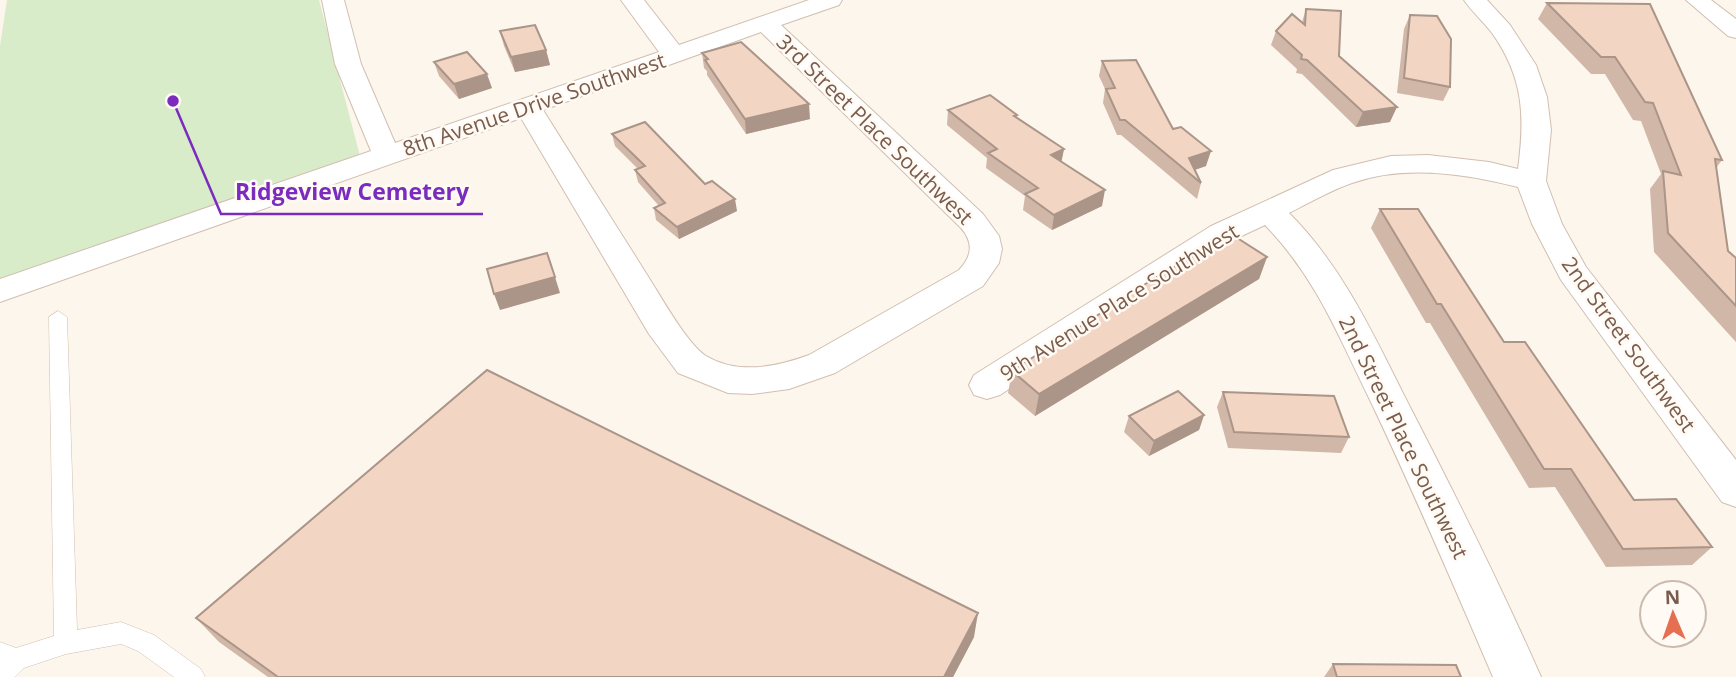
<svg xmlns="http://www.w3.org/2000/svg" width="1736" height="677" viewBox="0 0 1736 677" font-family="'Open Sans',sans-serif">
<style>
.green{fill:#d8ecc9}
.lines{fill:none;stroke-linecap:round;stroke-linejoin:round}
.service-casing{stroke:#d1beb0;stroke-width:1}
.minor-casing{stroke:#d1beb0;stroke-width:2}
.service{fill:#fff;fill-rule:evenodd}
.minor{fill:#fff;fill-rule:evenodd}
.wall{fill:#d1b7a8}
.shaded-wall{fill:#aa9588}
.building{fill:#f3d5c3;stroke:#aa9588;stroke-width:2}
.labels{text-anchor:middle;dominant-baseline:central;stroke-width:5;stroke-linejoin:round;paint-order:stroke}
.street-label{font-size:21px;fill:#7a5c4d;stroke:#fffaf3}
.leader{fill:none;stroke:#7b2cbf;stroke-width:2.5}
.callout-dot{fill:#7b2cbf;stroke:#fffaf3;stroke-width:2.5}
.callout-label{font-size:23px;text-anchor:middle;font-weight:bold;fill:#7b2cbf;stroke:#fffaf3;stroke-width:5;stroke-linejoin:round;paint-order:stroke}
</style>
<rect width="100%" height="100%" fill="#fdf6ec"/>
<!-- green -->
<path class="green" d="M 7,0 L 319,0 L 360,156 L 0,281 L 0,46 Z"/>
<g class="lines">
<!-- service casing -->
<g class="service-casing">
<path id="service" d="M 58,311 L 67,317 L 77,630 L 121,622 L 154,635 L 201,669 L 205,677 L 174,677 L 138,651 L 121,644 L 66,654 L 24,668 L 15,677 L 0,677 L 0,642 L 16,648 L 54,636 L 49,317 Z"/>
</g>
<!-- minor casing -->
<g class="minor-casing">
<path id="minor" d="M 322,0 L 344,0 L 361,64 L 395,143 L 659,52 L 621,0 L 644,0 L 679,45 L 809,0 L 842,0 L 839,5 L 781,25 L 983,214 L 999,236 L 1002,249 L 999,263 L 983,286 L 835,373 L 789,389 L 752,394 L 728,393 L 678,373 L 649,334 L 521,118 L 0,302 L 0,279 L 371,151 L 335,64 ZM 761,32 L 961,228 C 974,243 972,256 959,270 L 809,355 C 776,367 738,375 706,356 C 688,345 661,297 649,278 C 614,222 578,166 543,110 Z
M 1464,0 L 1487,0 L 1510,25 L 1536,65 L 1547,97 L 1551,130 L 1546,181 L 1562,224 L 1586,267 L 1736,460 L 1736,507 L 1722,502 L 1561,280 L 1532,224 L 1518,187 C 1466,174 1405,164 1352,183 C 1331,190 1309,203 1289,213 C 1344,268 1375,338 1410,407 C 1456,496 1501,586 1541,677 L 1493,677 C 1453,584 1413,490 1369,398 C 1337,333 1316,278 1265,225 L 1233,240 L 1000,395 L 987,399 L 974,395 L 969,385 L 974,375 L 1211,226 L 1333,170 L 1391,156 L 1428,155 L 1489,162 L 1518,169 C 1525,117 1524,78 1492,33 C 1484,22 1472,12 1464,0 Z
M 1686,0 L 1711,0 L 1736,19 L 1736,38 L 1728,36 Z"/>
</g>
<!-- service -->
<use href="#service" class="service"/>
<!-- minor -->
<use href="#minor" class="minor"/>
</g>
<!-- wall -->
<path class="wall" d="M 1547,3 L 1650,4 L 1722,160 L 1716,168 L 1728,251 L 1736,258 L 1736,342 L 1654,252 L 1650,189 L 1661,174 L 1641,121 L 1633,120 L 1605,74 L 1591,74 L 1538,19 Z
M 1306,9 L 1339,56 L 1390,122 L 1356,127 L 1302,74 L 1296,73 L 1297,69 L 1271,45 L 1276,31 L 1302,22 Z
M 1410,15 L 1450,87 L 1443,101 L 1397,93 L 1404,29 Z
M 500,31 L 546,50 L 550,65 L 515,72 L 504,46 Z
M 702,53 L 810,119 L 746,134 L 707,75 L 707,71 L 704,68 Z
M 1102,61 L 1173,129 L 1206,166 L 1195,170 L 1201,183 L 1197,199 L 1121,135 L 1117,135 L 1103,103 L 1105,89 L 1099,76 Z
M 434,62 L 492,88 L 459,99 L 439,76 Z
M 948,110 L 1017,115 L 1017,118 L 1064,149 L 1061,161 L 1102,206 L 1052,230 L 1023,210 L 1025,196 L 986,168 L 987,158 L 947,125 Z
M 612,134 L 705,184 L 737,211 L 679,239 L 656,220 L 654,208 L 659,206 L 638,182 L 635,170 L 638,169 L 615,146 Z
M 1380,209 L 1504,342 L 1634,500 L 1712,547 L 1692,565 L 1606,567 L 1555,487 L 1529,488 L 1430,323 L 1426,323 L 1371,228 Z
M 1267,257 L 1259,279 L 1035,416 L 1008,393 L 1012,371 Z
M 1223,392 L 1349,437 L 1341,453 L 1228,448 L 1217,407 Z
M 1204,415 L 1199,430 L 1149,456 L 1124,432 L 1129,416 Z
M 196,618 L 974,637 L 953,677 L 268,677 L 219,642 Z
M 1333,664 L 1461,677 L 1324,677 Z"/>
<!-- shaded-wall -->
<path class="shaded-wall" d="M 546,50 L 550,65 L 515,72 L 511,57 Z
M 487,74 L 492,88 L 459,99 L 454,84 Z
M 809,104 L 810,119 L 746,134 L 745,119 Z
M 1397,107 L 1390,122 L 1356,127 L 1363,112 Z
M 1064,149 L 1061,164 L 1051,155 Z
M 1211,151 L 1206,166 L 1188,172 L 1189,158 Z
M 1105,190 L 1102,206 L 1052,230 L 1054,215 Z
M 735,199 L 737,211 L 679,239 L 677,227 Z
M 1267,257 L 1259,279 L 1035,416 L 1039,394 Z
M 555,277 L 560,293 L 500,310 L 494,294 Z
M 1204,415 L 1199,430 L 1149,456 L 1154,441 Z
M 978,613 L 974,637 L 953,677 L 944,677 Z"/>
<!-- building -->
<path class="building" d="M 1547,3 L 1650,4 L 1722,160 L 1715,159 L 1728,251 L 1736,258 L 1736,306 L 1668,233 L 1663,171 L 1681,175 L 1653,103 L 1645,102 L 1615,57 L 1601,57 Z
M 1306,9 L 1341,11 L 1339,56 L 1397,107 L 1363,112 L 1307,60 L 1301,59 L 1302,55 L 1276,31 L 1292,14 L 1305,25 Z
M 1410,15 L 1437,16 L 1451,39 L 1450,87 L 1404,78 Z
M 535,25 L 546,50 L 511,57 L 500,31 Z
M 741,42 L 809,104 L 745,119 L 705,60 L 708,59 L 702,53 Z
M 467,52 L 487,74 L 454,84 L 434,62 Z
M 1136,60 L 1173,129 L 1181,127 L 1211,151 L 1189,158 L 1201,183 L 1125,120 L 1120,120 L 1106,89 L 1115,88 L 1102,61 Z
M 990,95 L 1017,115 L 1014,116 L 1064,149 L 1051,155 L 1105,190 L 1054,215 L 1025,194 L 1038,188 L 988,153 L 997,149 L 948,110 Z
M 645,122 L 705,184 L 712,181 L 735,199 L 677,227 L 654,208 L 665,203 L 635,170 L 645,166 L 612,134 Z
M 1380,209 L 1418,209 L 1504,342 L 1525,342 L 1634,500 L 1676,499 L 1712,547 L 1623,549 L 1571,469 L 1544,469 L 1441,304 L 1437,304 Z
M 1231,234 L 1267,257 L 1039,394 L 1012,371 L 1150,281 Z
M 547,253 L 555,277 L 494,294 L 487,269 Z
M 487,370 L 978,613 L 944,677 L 278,677 L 196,618 Z
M 1178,391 L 1204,415 L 1154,441 L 1129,416 Z
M 1223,392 L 1334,396 L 1349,437 L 1234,432 Z
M 1333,664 L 1456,665 L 1461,677 L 1337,677 Z"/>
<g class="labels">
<!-- street labels -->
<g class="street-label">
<text transform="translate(534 104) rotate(-19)">8th Avenue Drive Southwest</text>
<text transform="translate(875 129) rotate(44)">3rd Street Place Southwest</text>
<text transform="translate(1119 302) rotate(-32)">9th Avenue Place Southwest</text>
<text transform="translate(1629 344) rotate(54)">2nd Street Southwest</text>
<text transform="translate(1404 437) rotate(64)">2nd Street Place Southwest</text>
</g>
</g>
<!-- callouts -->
<path class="leader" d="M173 101L221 214H483"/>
<circle class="callout-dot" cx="173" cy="101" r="7"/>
<g class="callout-label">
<text x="352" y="200">Ridgeview Cemetery</text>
</g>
<!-- north arrow -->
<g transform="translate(1673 614) rotate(358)"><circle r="33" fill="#fffaf3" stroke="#cabbb1" stroke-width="2"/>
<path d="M0-5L12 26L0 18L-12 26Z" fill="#e76f51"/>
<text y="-10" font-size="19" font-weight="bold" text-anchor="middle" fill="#7a5c4d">N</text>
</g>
</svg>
